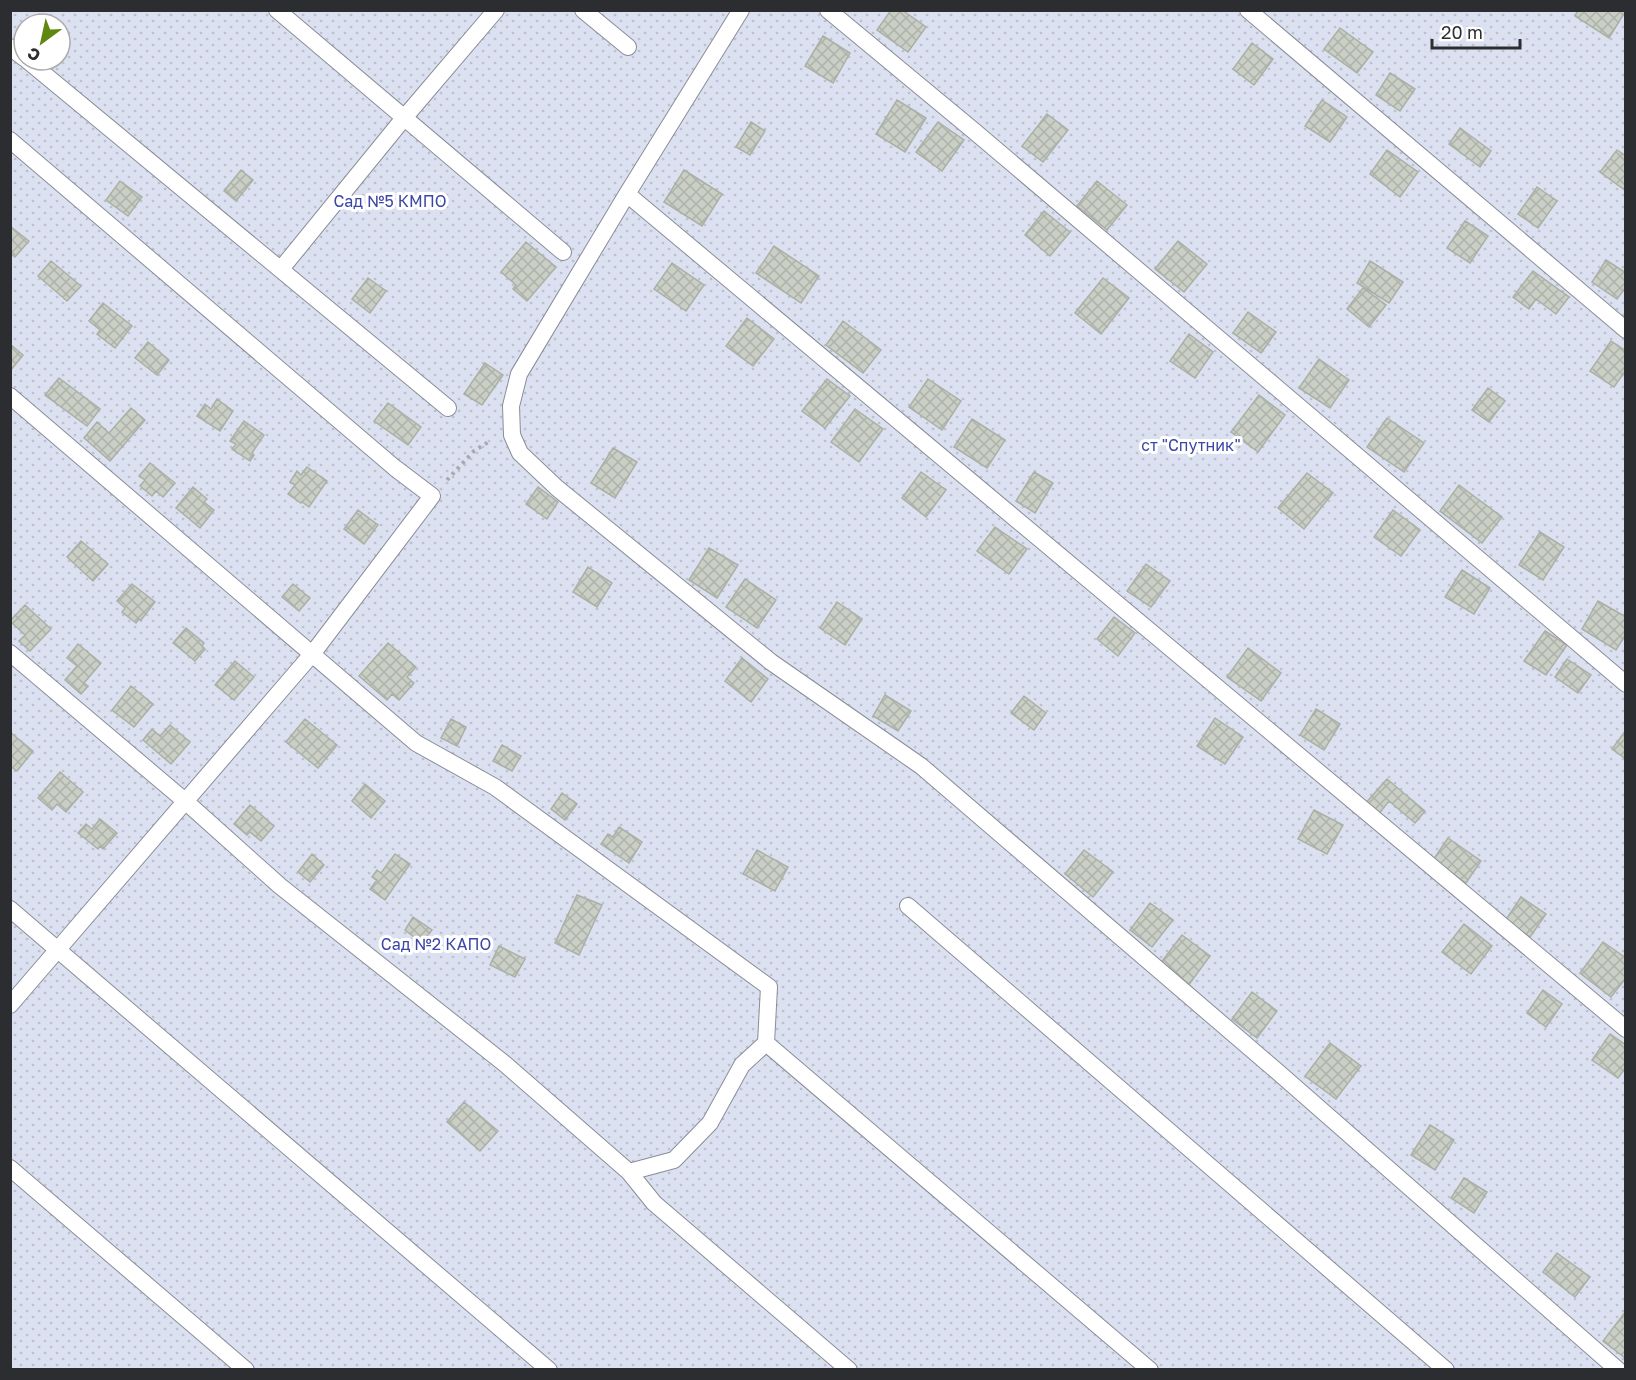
<svg xmlns="http://www.w3.org/2000/svg" width="1636" height="1380" viewBox="0 0 1636 1380" font-family="'Golos Text',sans-serif">
<style>
.garden{fill:url(#garden-dots);fill-rule:evenodd}
.building{fill:url(#building-cross-hatch);stroke:#abb0a6;stroke-width:1.5}
.lines{fill:none;stroke-linecap:round;stroke-linejoin:round}
.service-casing{stroke:#8a8d97;stroke-width:18}
.path{stroke:#a8a9ac;stroke-width:4;stroke-dasharray:3 4.5;stroke-linecap:butt}
.service{stroke:#fff;stroke-width:16}
.labels{text-anchor:middle;dominant-baseline:central;stroke-width:6;stroke-linejoin:round;paint-order:stroke}
.park-label{font-size:16px;fill:#3c47a6;stroke:#fff}
</style>
<defs>
<pattern id="garden-dots" width="8" height="8" patternUnits="userSpaceOnUse" patternTransform="scale(1.5)"><rect width="8" height="8" fill="#dce1f1"/><path d="M2 2h.1M6 6h.1" fill="none" stroke="#bdc1cf" stroke-width="1.8" stroke-linecap="round"/></pattern>
<pattern id="building-cross-hatch" width="8" height="8" patternUnits="userSpaceOnUse" patternTransform="scale(1.5)"><rect width="8" height="8" fill="#cacfc5"/><path d="M0 0l8 8M0 8l8-8" fill="none" stroke="#aeb2aa"/></pattern>
</defs>
<rect width="100%" height="100%" fill="#fbfbfe"/>
<!-- garden -->
<path class="garden" d="M 10,11 L 1625,11 L 1625,1369 L 11,1369 ZM 24,24 L 60,24 L 60,60 L 24,60 Z"/>
<!-- building -->
<path class="building" d="M 891,10 L 902,10 L 926,27 L 908,52 L 877,30 Z
M 1578,10 L 1622,10 L 1625,12 L 1609,38 L 1575,16 Z
M 1340,28 L 1373,52 L 1357,73 L 1324,49 Z
M 823,36 L 850,53 L 833,83 L 805,66 Z
M 1252,43 L 1273,59 L 1254,85 L 1233,69 Z
M 1390,73 L 1415,89 L 1400,111 L 1376,95 Z
M 897,100 L 926,118 L 905,152 L 876,134 Z
M 1322,100 L 1347,117 L 1330,142 L 1305,126 Z
M 1047,114 L 1068,130 L 1043,162 L 1022,146 Z
M 751,122 L 765,131 L 750,155 L 736,147 Z
M 938,122 L 964,140 L 942,171 L 916,152 Z
M 1460,128 L 1491,151 L 1480,167 L 1449,144 Z
M 1387,150 L 1418,172 L 1400,197 L 1370,174 Z
M 1617,150 L 1626,156 L 1626,191 L 1600,172 Z
M 241,170 L 253,180 L 236,201 L 224,191 Z
M 684,170 L 722,194 L 702,226 L 664,202 Z
M 120,181 L 142,197 L 128,216 L 106,200 Z
M 1097,181 L 1127,205 L 1107,230 L 1077,206 Z
M 1537,187 L 1557,201 L 1538,228 L 1518,214 Z
M 1044,211 L 1070,232 L 1050,256 L 1025,235 Z
M 1465,221 L 1488,236 L 1470,263 L 1447,248 Z
M 10,226 L 29,241 L 15,257 L 10,253 Z
M 1178,241 L 1207,264 L 1184,292 L 1155,269 Z
M 526,242 L 556,267 L 527,301 L 513,289 L 516,285 L 501,272 Z
M 774,246 L 819,276 L 801,303 L 756,273 Z
M 1606,260 L 1626,273 L 1626,287 L 1617,299 L 1592,282 Z
M 51,261 L 81,286 L 67,301 L 38,276 Z
M 1370,261 L 1403,282 L 1389,303 L 1357,283 Z
M 672,263 L 704,285 L 686,311 L 654,289 Z
M 1533,271 L 1569,297 L 1556,314 L 1536,299 L 1529,309 L 1513,297 Z
M 368,278 L 386,291 L 370,313 L 352,299 Z
M 1103,278 L 1129,298 L 1101,334 L 1075,313 Z
M 1363,288 L 1386,305 L 1369,327 L 1347,309 Z
M 103,303 L 132,326 L 115,348 L 97,334 L 100,330 L 89,321 Z
M 1248,312 L 1276,332 L 1261,353 L 1233,333 Z
M 747,318 L 774,339 L 753,366 L 726,346 Z
M 843,321 L 881,350 L 863,373 L 826,345 Z
M 1189,334 L 1213,352 L 1195,378 L 1170,361 Z
M 1611,341 L 1626,351 L 1626,370 L 1614,387 L 1590,371 Z
M 148,342 L 169,360 L 157,375 L 135,358 Z
M 10,344 L 23,355 L 11,370 L 10,370 Z
M 1319,359 L 1349,380 L 1330,408 L 1299,388 Z
M 485,363 L 503,375 L 482,405 L 464,394 Z
M 59,378 L 100,409 L 87,426 L 45,395 Z
M 827,379 L 850,396 L 825,428 L 802,411 Z
M 928,379 L 961,401 L 942,430 L 909,407 Z
M 1488,388 L 1505,401 L 1489,422 L 1472,410 Z
M 1259,395 L 1285,415 L 1258,452 L 1231,432 Z
M 217,399 L 233,411 L 220,431 L 197,416 L 205,404 L 211,409 Z
M 388,403 L 421,427 L 408,445 L 374,421 Z
M 131,408 L 145,420 L 110,461 L 84,438 L 97,422 L 109,433 Z
M 855,409 L 883,429 L 859,462 L 831,442 Z
M 1387,418 L 1424,443 L 1404,472 L 1367,447 Z
M 972,419 L 1005,440 L 987,468 L 954,447 Z
M 244,421 L 264,435 L 252,453 L 254,455 L 250,461 L 232,449 L 236,444 L 230,441 Z
M 613,448 L 637,462 L 615,498 L 591,483 Z
M 150,463 L 175,483 L 163,497 L 156,491 L 152,496 L 140,486 L 145,480 L 139,476 Z
M 307,467 L 327,481 L 309,507 L 302,502 L 301,503 L 288,494 L 295,485 L 290,482 L 297,471 L 301,475 Z
M 921,472 L 946,490 L 926,517 L 902,498 Z
M 1034,472 L 1053,483 L 1035,513 L 1016,501 Z
M 1307,473 L 1333,493 L 1304,529 L 1278,508 Z
M 1459,485 L 1502,517 L 1482,543 L 1440,511 Z
M 193,487 L 207,499 L 204,502 L 214,510 L 200,528 L 176,508 Z
M 538,487 L 558,502 L 547,519 L 526,504 Z
M 358,510 L 378,525 L 364,544 L 344,529 Z
M 1393,510 L 1420,530 L 1401,556 L 1374,537 Z
M 995,527 L 1027,549 L 1009,574 L 977,551 Z
M 1540,532 L 1564,547 L 1543,580 L 1519,565 Z
M 81,541 L 108,564 L 93,581 L 67,557 Z
M 709,548 L 738,565 L 717,598 L 689,580 Z
M 1146,564 L 1170,581 L 1151,607 L 1127,591 Z
M 588,567 L 612,583 L 597,607 L 573,592 Z
M 1462,570 L 1490,588 L 1474,614 L 1445,597 Z
M 745,579 L 776,600 L 757,628 L 726,607 Z
M 132,584 L 155,602 L 141,620 L 139,619 L 136,623 L 122,612 L 125,608 L 117,601 Z
M 293,584 L 310,598 L 299,611 L 282,597 Z
M 1598,601 L 1626,617 L 1626,634 L 1616,650 L 1582,629 Z
M 837,602 L 862,619 L 845,645 L 820,628 Z
M 25,605 L 51,629 L 30,651 L 19,641 L 25,635 L 10,621 Z
M 1114,617 L 1135,633 L 1118,656 L 1097,639 Z
M 186,628 L 204,643 L 202,646 L 205,649 L 195,661 L 173,643 Z
M 1545,631 L 1567,645 L 1546,675 L 1524,661 Z
M 388,643 L 416,667 L 407,677 L 414,683 L 399,700 L 392,694 L 387,700 L 359,676 Z
M 78,644 L 101,663 L 84,683 L 88,686 L 81,694 L 65,680 L 77,666 L 67,658 Z
M 1248,648 L 1281,673 L 1261,701 L 1227,677 Z
M 742,658 L 768,679 L 751,702 L 725,681 Z
M 1567,659 L 1591,675 L 1578,693 L 1555,677 Z
M 235,661 L 254,677 L 234,700 L 215,685 Z
M 131,686 L 153,704 L 134,727 L 112,710 Z
M 885,695 L 911,711 L 898,731 L 873,716 Z
M 1024,696 L 1046,713 L 1034,730 L 1011,713 Z
M 1316,709 L 1340,724 L 1324,750 L 1300,735 Z
M 1215,718 L 1243,737 L 1225,764 L 1197,746 Z
M 305,719 L 337,745 L 318,768 L 286,742 Z
M 451,719 L 466,727 L 457,746 L 441,738 Z
M 170,725 L 190,742 L 171,764 L 143,740 L 152,729 L 160,736 Z
M 1626,730 L 1626,759 L 1612,749 Z
M 10,732 L 33,751 L 17,771 L 10,766 Z
M 502,745 L 521,756 L 512,771 L 493,761 Z
M 60,772 L 83,792 L 66,812 L 57,804 L 52,810 L 38,798 Z
M 1387,779 L 1425,811 L 1415,823 L 1389,801 L 1378,815 L 1365,804 Z
M 365,784 L 385,801 L 371,818 L 352,801 Z
M 562,793 L 577,804 L 565,820 L 551,809 Z
M 250,805 L 274,826 L 261,841 L 250,832 L 247,835 L 234,824 Z
M 1314,810 L 1343,825 L 1327,854 L 1298,839 Z
M 100,819 L 117,833 L 103,849 L 100,846 L 98,849 L 78,833 L 86,824 L 92,829 Z
M 619,827 L 642,842 L 629,863 L 601,844 L 608,834 L 613,837 Z
M 1448,838 L 1481,861 L 1466,883 L 1433,860 Z
M 757,850 L 788,867 L 775,891 L 743,874 Z
M 1084,850 L 1113,872 L 1093,897 L 1065,874 Z
M 312,854 L 324,865 L 310,882 L 298,872 Z
M 395,854 L 410,864 L 385,900 L 370,889 L 377,880 L 372,877 L 377,870 L 381,873 Z
M 577,895 L 602,905 L 579,955 L 555,943 Z
M 1521,897 L 1546,914 L 1530,937 L 1505,921 Z
M 1150,903 L 1173,920 L 1152,947 L 1130,930 Z
M 413,917 L 432,930 L 422,943 L 405,930 Z
M 1464,924 L 1492,946 L 1471,974 L 1442,952 Z
M 1182,935 L 1210,956 L 1188,986 L 1159,965 Z
M 1603,942 L 1626,958 L 1626,978 L 1611,997 L 1580,973 Z
M 499,946 L 525,959 L 515,977 L 490,965 Z
M 1543,990 L 1562,1004 L 1546,1027 L 1527,1013 Z
M 1252,992 L 1277,1011 L 1257,1038 L 1232,1019 Z
M 1610,1034 L 1626,1045 L 1626,1067 L 1618,1078 L 1592,1060 Z
M 1330,1043 L 1361,1066 L 1336,1099 L 1305,1076 Z
M 464,1102 L 498,1131 L 480,1151 L 447,1122 Z
M 1430,1125 L 1454,1140 L 1435,1170 L 1411,1155 Z
M 1464,1178 L 1487,1192 L 1474,1213 L 1451,1198 Z
M 1557,1253 L 1590,1277 L 1575,1297 L 1543,1272 Z
M 1626,1311 L 1626,1356 L 1624,1357 L 1603,1341 Z"/>
<g class="lines">
<!-- service casing -->
<g class="service-casing">
<path id="service" d="M 277,10 L 563,252
M 583,10 L 628,47
M 741,10 L 627,194 L 519,374 L 511,406 L 512,435 L 520,453 L 557,488 L 771,662 L 921,766 L 1279,1073 L 1618,1370
M 828,10 L 974,131 L 1626,684
M 1248,10 L 1626,330
M 10,47 L 24,58
M 27,60 L 448,408
M 10,140 L 395,468 L 432,496 L 313,653 L 10,1005
M 627,194 C 962,470 1292,752 1626,1029
M 281,269 L 404,118 L 496,10
M 10,396 L 416,743 L 495,787 L 769,987 L 766,1043 L 1150,1370
M 10,653 L 185,801 L 280,886 L 505,1064 L 629,1172 L 654,1203 L 849,1370
M 908,906 L 1446,1370
M 10,909 L 549,1370
M 10,1168 L 246,1370
M 629,1172 L 674,1160 L 710,1123 L 742,1065 L 766,1043"/>
</g>
<!-- path -->
<path class="path" d="M 447,480 L 474,451 L 490,441"/>
<!-- service -->
<use href="#service" class="service"/>
</g>
<g class="labels">
<!-- park labels -->
<g class="park-label">
<text x="390" y="201">Сад №5 КМПО</text>
<text x="1191" y="445">ст "Спутник"</text>
<text x="436" y="944">Сад №2 КАПО</text>
</g>
</g>
<!-- border -->
<rect width="1636" height="1380" fill="none" stroke="#2c2d31" stroke-width="24"/>
<!-- north arrow -->
<g transform="translate(42 42) rotate(213)"><circle r="28" fill="#ffffff" stroke="#ababad" stroke-width="1.5"/>
<path d="M0-4.5L10 22L0 15L-10 22Z" fill="#608811"/>
<text y="-9" font-size="16" font-weight="bold" text-anchor="middle" fill="#2c2d31">С</text>
</g>
<!-- scale -->
<path d="M1432 39v9h88v-9" fill="none" stroke="#2c2d31" stroke-width="3"/>
<text x="1441" y="39" font-size="18" fill="#2c2d31" stroke="#ffffff" stroke-width="4.5" paint-order="stroke">20 m</text>
</svg>
